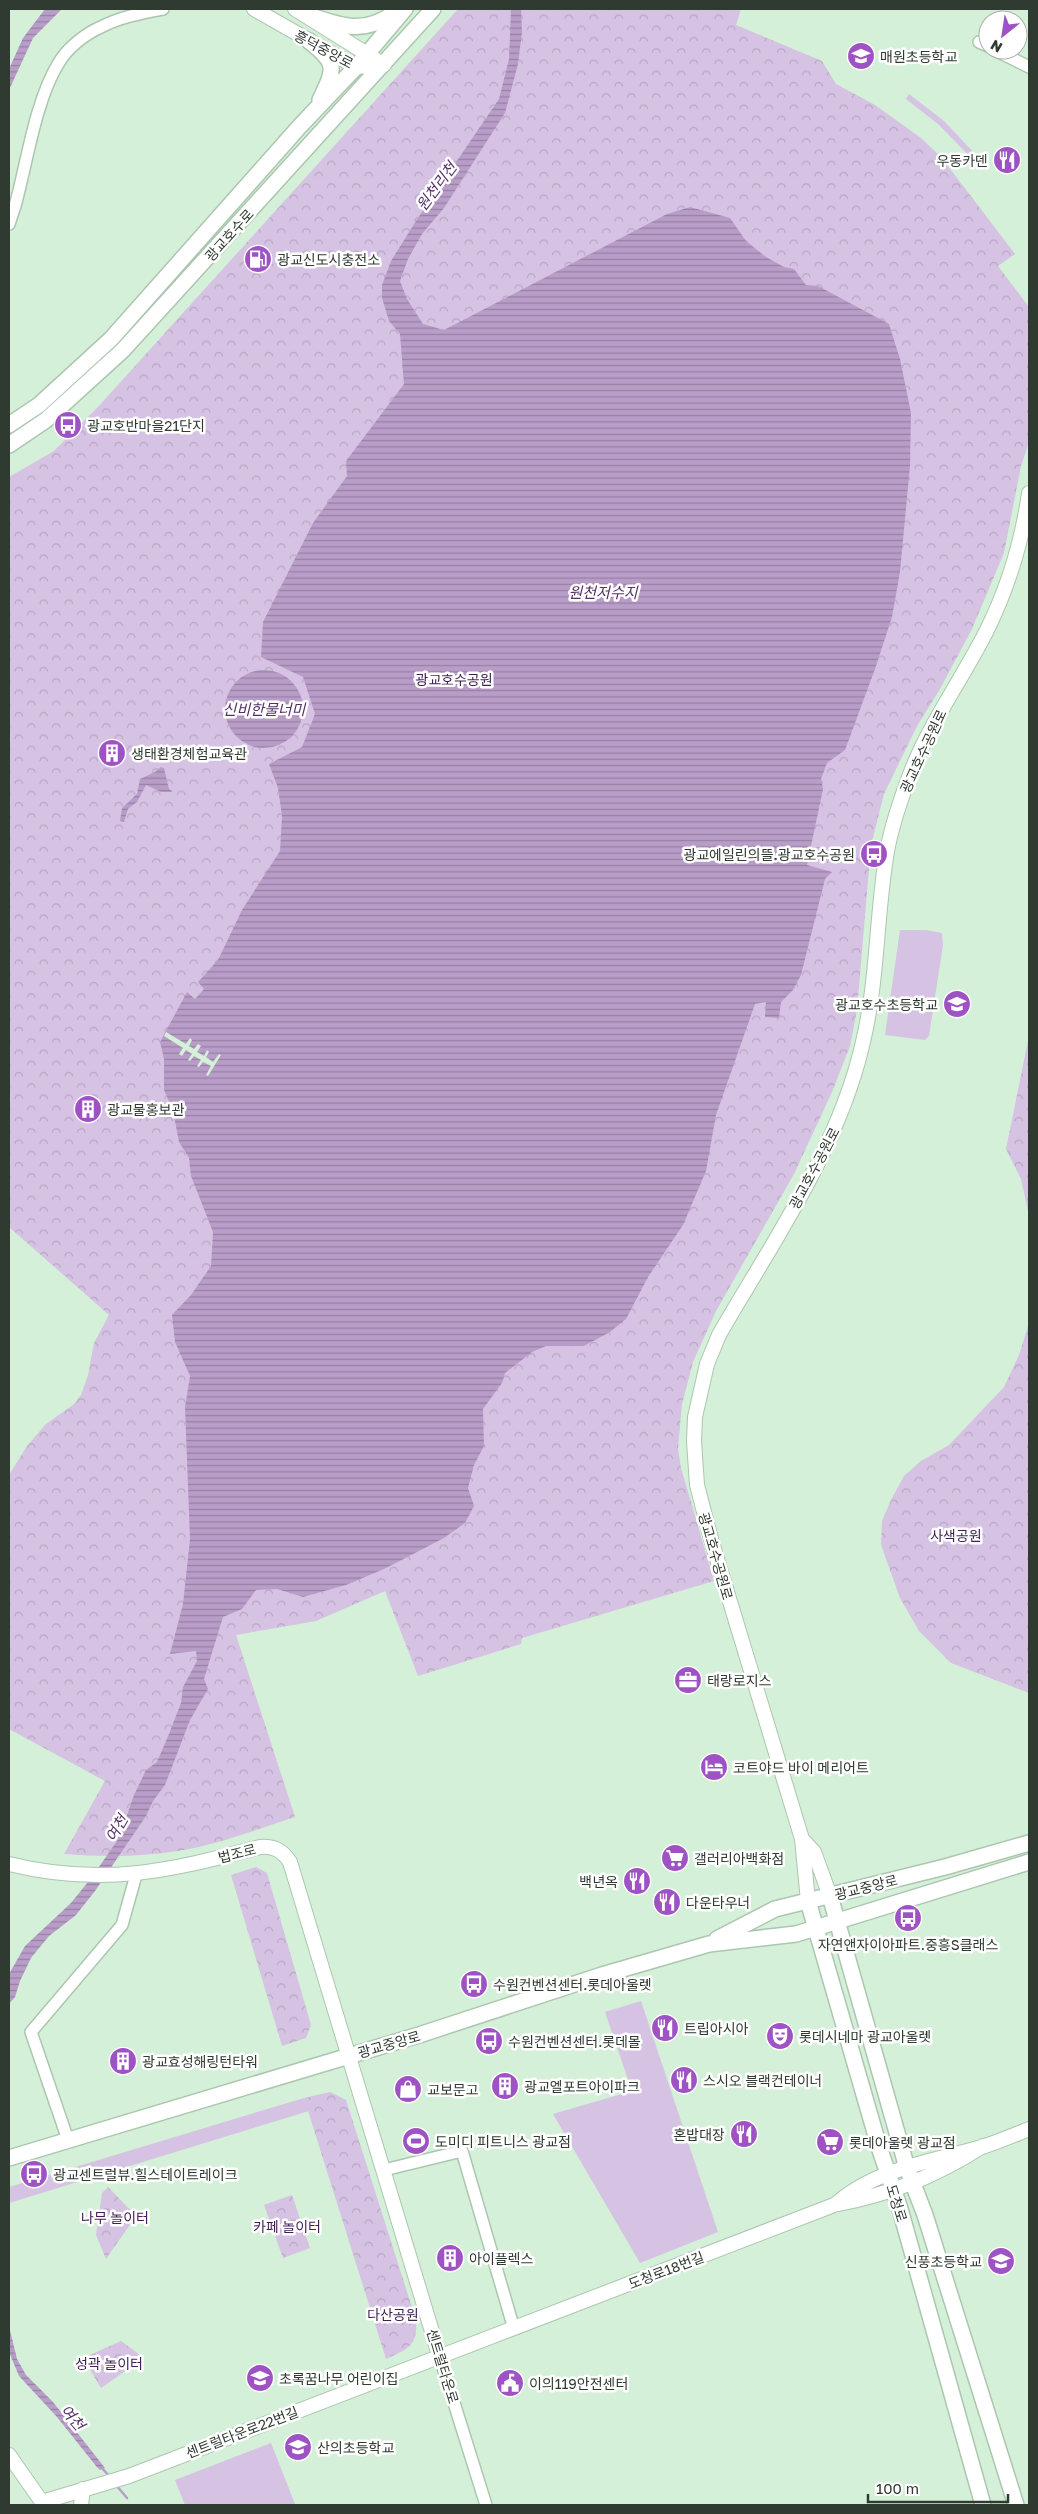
<svg xmlns="http://www.w3.org/2000/svg" width="1038" height="2514" viewBox="0 0 1038 2514" font-family="'Golos Text','Noto Sans KR',sans-serif">
<style>
.grass{fill:#d6c2e3}
.park{fill:url(#park-crowns)}
.water{fill:url(#water-rules)}
.pier{fill:#d4f0d8}
.lines{fill:none;stroke-linecap:round;stroke-linejoin:round}
.stream{stroke:#b99dc9;stroke-width:2.5}
.minor-casing{stroke:#acc6b0;stroke-width:14}
.tertiary-casing{stroke:#acc6b0;stroke-width:16}
.secondary-casing{stroke:#acc6b0;stroke-width:18}
.minor{stroke:#fff;stroke-width:11}
.tertiary{stroke:#fff;stroke-width:14}
.secondary{stroke:#fff;stroke-width:15}
.labels{text-anchor:middle;dominant-baseline:central;stroke-width:5;stroke-linejoin:round;paint-order:stroke}
.street-label{font-size:14px;fill:#2f3a31;stroke:#fff}
.poi-label{font-size:14px;fill:#2f3a31;stroke:#fff;text-anchor:start}
.park-label{font-size:14px;fill:#411e53;stroke:#fff}
.water-label{font-size:15px;font-style:italic;fill:#543067;stroke:#fff}
</style>
<defs>
<pattern id="park-crowns" width="20" height="18" patternUnits="userSpaceOnUse" patternTransform="scale(1.25)"><rect width="20" height="18" fill="#d6c2e3"/><path d="M2 6a3 3 0 1 1 6 0M12 15a3 3 0 1 1 6 0" fill="none" stroke="#b8a7c3"/></pattern>
<pattern id="water-rules" width="6" height="5" patternUnits="userSpaceOnUse" patternTransform="scale(1.25)"><rect width="6" height="5" fill="#b99dc9"/><path d="M0 2.5h6" fill="none" stroke="#9781a4"/></pattern>
</defs>
<rect width="100%" height="100%" fill="#d4f0d8"/>
<!-- grass -->
<path class="grass" d="M 909,94 L 944,121 L 980,159 L 975,162 L 938,124 L 906,99 Z
M 900,930 L 926,930 L 942,933 L 943,945 L 929,1036 L 925,1040 L 885,1035 Z
M 641,2001 L 718,2232 L 640,2263 L 553,2114 L 632,2091 L 605,2012 Z
M 304,2098 L 309,2111 L 9,2203 L 9,2187 Z
M 271,2443 L 295,2504 L 185,2505 L 175,2480 Z"/>
<!-- park -->
<path class="park" d="M 458,9 L 741,9 L 736,25 L 822,61 L 836,84 L 875,105 L 921,138 L 941,157 L 1015,254 L 998,266 L 1029,307 L 1029,442 L 1021,466 L 1004,553 L 972,629 L 940,689 L 917,726 L 884,794 L 871,845 L 857,1010 L 850,1046 L 832,1092 L 794,1174 L 716,1311 L 693,1362 L 682,1404 L 678,1449 L 681,1468 L 714,1581 L 522,1638 L 521,1644 L 418,1676 L 385,1591 L 316,1621 L 236,1635 L 295,1817 C 257,1829 218,1845 178,1851 C 141,1857 101,1857 64,1854 L 105,1781 L 9,1729 L 9,1475 L 27,1446 L 46,1424 L 73,1405 L 81,1395 L 88,1375 L 94,1343 L 109,1315 L 9,1227 L 9,477 L 54,451 L 97,408 Z
M 1029,1036 L 1029,1216 L 1021,1179 L 1006,1149 Z
M 1029,1323 L 1029,1693 L 951,1663 L 919,1631 L 900,1598 L 881,1545 L 882,1521 L 891,1500 L 904,1476 L 921,1461 L 949,1445 L 1004,1387 L 1019,1355 Z
M 256,1867 L 267,1873 L 311,2025 L 306,2038 L 282,2046 L 231,1875 Z
M 330,2092 L 346,2100 L 416,2320 C 418,2346 408,2349 386,2359 L 304,2098 Z
M 108,2187 L 136,2216 L 106,2259 L 96,2235 L 102,2193 Z
M 292,2195 L 310,2248 L 283,2258 L 264,2205 Z
M 121,2341 L 144,2358 L 101,2388 L 83,2358 Z"/>
<!-- water -->
<path class="water" d="M 45,9 L 62,9 L 33,38 L 9,90 L 9,69 L 23,38 Z
M 511,9 L 521,9 L 522,32 L 518,64 L 505,113 L 444,208 L 422,234 L 408,259 L 400,281 L 407,299 L 423,324 L 444,330 L 667,214 L 690,207 L 730,218 L 746,241 L 766,257 L 784,267 L 794,269 L 806,285 L 818,286 L 889,324 L 900,359 L 911,413 L 910,466 L 900,572 L 892,617 L 875,669 L 845,750 L 827,763 L 821,779 L 823,789 L 807,865 L 832,872 L 825,879 L 801,975 L 793,990 L 781,1002 L 779,1018 L 765,1017 L 766,1002 L 755,1004 L 716,1115 L 706,1171 L 683,1225 L 648,1277 L 626,1319 L 610,1332 L 584,1346 L 546,1346 L 532,1352 L 505,1373 L 502,1383 L 483,1409 L 484,1446 L 474,1465 L 468,1488 L 474,1506 L 465,1523 L 444,1538 L 384,1569 L 346,1585 L 303,1597 L 277,1589 L 256,1590 L 242,1609 L 223,1617 L 204,1679 L 208,1689 L 190,1720 L 165,1785 L 153,1801 L 146,1816 L 95,1891 L 76,1915 L 49,1936 L 31,1958 L 20,1981 L 15,1997 L 9,2004 L 9,1974 L 25,1946 L 71,1903 L 92,1877 L 119,1838 L 134,1795 L 146,1770 L 157,1762 L 169,1734 L 181,1703 L 183,1687 L 197,1661 L 196,1651 L 170,1654 L 183,1604 L 190,1539 L 185,1407 L 190,1376 L 175,1342 L 172,1315 L 191,1295 L 211,1266 L 213,1232 L 191,1176 L 189,1158 L 179,1142 L 173,1111 L 164,1090 L 164,1059 L 160,1042 L 187,992 L 195,999 L 204,989 L 198,982 L 218,960 L 242,910 L 280,851 L 282,816 L 278,788 L 269,764 L 302,747 L 315,714 L 303,677 L 261,657 L 263,622 L 313,523 L 347,476 L 346,461 L 404,384 L 400,334 L 389,321 L 382,298 L 382,285 L 391,261 L 416,221 L 499,99 L 509,59 Z
M225 709a39 39 0 1 1 78 0a39 39 0 1 1-78 0Z
M 161,767 L 164,768 L 169,789 L 173,792 L 161,792 L 146,785 L 137,802 L 128,809 L 124,822 L 120,821 L 122,808 L 137,794 L 140,779 L 155,772 Z
M 9,2326 L 17,2359 L 26,2375 L 53,2402 L 105,2468 L 100,2470 L 96,2466 L 57,2417 L 19,2376 L 9,2352 Z"/>
<!-- pier -->
<path class="pier" d="M 166,1032 L 186,1044 L 190,1038 L 192,1040 L 189,1046 L 194,1049 L 198,1044 L 201,1046 L 197,1052 L 204,1056 L 207,1050 L 209,1052 L 206,1057 L 213,1062 L 219,1054 L 221,1055 L 208,1076 L 206,1075 L 211,1066 L 203,1062 L 199,1067 L 197,1066 L 201,1060 L 194,1056 L 190,1061 L 188,1060 L 192,1054 L 186,1050 L 182,1056 L 179,1054 L 183,1048 L 164,1036 Z"/>
<g class="lines">
<!-- stream -->
<path class="stream" d="M 102,2468 L 110,2477
M 116,2485 L 127,2498"/>
<!-- minor casing -->
<g class="minor-casing">
<path id="minor" d="M 979,42 L 988,46
M 995,50 L 1029,67
M 9,224 L 15,206 C 27,163 35,102 58,64 C 67,48 85,34 101,27 C 120,17 142,13 163,9
M 68,2140 L 31,2032 L 122,1925 L 136,1875
M 384,2170 L 462,2151 L 514,2329
M 440,2358 L 486,2505"/>
</g>
<!-- tertiary casing -->
<g class="tertiary-casing">
<path id="tertiary" d="M 254,9 L 356,67 L 384,65
M 295,9 L 375,59
M 802,1839 L 814,1852 L 830,1896
M 9,1864 C 102,1887 170,1871 260,1847 C 274,1846 282,1850 290,1862 L 440,2358
M 808,1901 L 802,1839 L 711,1539 L 697,1485 L 694,1441 L 695,1417 L 707,1364 L 719,1335 C 772,1243 838,1149 862,1046 C 878,982 876,916 887,851 C 892,825 901,798 911,772 C 930,723 962,679 986,632 C 1008,588 1022,542 1029,493
M 836,2204 C 875,2169 933,2161 982,2147 C 998,2142 1014,2135 1029,2129
M 9,2455 L 44,2505
M 42,2502 L 129,2476 L 834,2205 C 891,2194 934,2177 983,2146
M 81,2505 L 83,2489"/>
</g>
<!-- secondary casing -->
<g class="secondary-casing">
<path id="secondary" d="M 305,14 C 339,25 362,36 394,13
M 309,41 C 338,63 335,69 320,100
M 9,425 L 39,405 L 111,339 L 300,126 L 356,67 L 405,9
M 9,445 L 46,420 L 123,350 L 433,9
M 830,1896 L 907,2168 L 925,2215 L 1016,2505
M 808,1901 L 880,2150 L 900,2209 L 983,2505
M 717,1939 L 775,1909 L 945,1867 L 1029,1843
M 9,2158 L 419,2035 L 602,1975 L 709,1944 L 796,1934 L 1029,1862"/>
</g>
<!-- minor -->
<use href="#minor" class="minor"/>
<!-- tertiary -->
<use href="#tertiary" class="tertiary"/>
<!-- secondary -->
<use href="#secondary" class="secondary"/>
</g>
<!-- icons -->
<defs>
<g id="school-disc" transform="scale(1.4375)"><circle r="9.5" fill="#9e52c4" stroke="#fff"/><path d="M0-5L7-2L0 1L-7-2ZM-4 1L0 2.5L4 1V4Q0 6-4 4Z" fill="#fff"/></g>
<g id="restaurant-disc" transform="scale(1.4375)"><circle r="9.5" fill="#9e52c4" stroke="#fff"/><path d="M-5-6h1v4h1v-4h1v4h1v-4h1v5L-1.5 .5V6h-2V.5L-5-1ZM5-6V6H3V1.5H1.5Q1.5-4 5-6Z" fill="#fff"/></g>
<g id="fuel-disc" transform="scale(1.4375)"><circle r="9.5" fill="#9e52c4" stroke="#fff"/><path d="M-5.5-6h7V0h2V4h1.3V-2.5L3-4.5l.8-.8L6-3V5H2.5V1h-1V6h-7ZM-4.2-4.7v3.2H.2V-4.7Z" fill="#fff"/></g>
<g id="bus-disc" transform="scale(1.4375)"><circle r="9.5" fill="#9e52c4" stroke="#fff"/><path d="M-5-6H5V4H4V6H2V4H-2V6H-4V4H-5ZM-3.5-4V0h7V-4ZM-3.5 1.2v1.5H-2V1.2ZM2 1.2v1.5H3.5V1.2Z" fill="#fff"/></g>
<g id="building-disc" transform="scale(1.4375)"><circle r="9.5" fill="#9e52c4" stroke="#fff"/><path d="M-4-6H4V6H1V3H-1V6H-4ZM-2.5-4.3h1.7v1.8h-1.7ZM.8-4.3h1.7v1.8H.8ZM-2.5-1h1.7V.8h-1.7ZM.8-1h1.7V.8H.8Z" fill="#fff"/></g>
<g id="office-disc" transform="scale(1.4375)"><circle r="9.5" fill="#9e52c4" stroke="#fff"/><path d="M-6-3h4V-5.5h4V-3h4V5H-6ZM-1-4.5V-3h2v-1.5ZM-6 0V1H6V0Z" fill="#fff"/></g>
<g id="hotel-disc" transform="scale(1.4375)"><circle r="9.5" fill="#9e52c4" stroke="#fff"/><path d="M-6-4.5h1.5V1H6V5H4.5V3h-9V5H-6ZM-4 0a1.8 1.8 0 1 1 3.6 0ZM.5 0V-2.5h3Q6-2.5 6 0Z" fill="#fff"/></g>
<g id="supermarket-disc" transform="scale(1.4375)"><circle r="9.5" fill="#9e52c4" stroke="#fff"/><path d="M-6-5.5h2.5l.6 2H6L4.5 2H-2.5L-4.4-4H-6ZM-1.5 3.2a1.3 1.3 0 1 0 .1 0ZM3 3.2a1.3 1.3 0 1 0 .1 0Z" fill="#fff"/></g>
<g id="theatre-disc" transform="scale(1.4375)"><circle r="9.5" fill="#9e52c4" stroke="#fff"/><path d="M-5-5.5Q0-4 5-5.5V0Q5 5 0 6Q-5 5-5 0ZM-3.3-2.5H-1v1.5H-3.3ZM1-2.5H3.3v1.5H1ZM-2.8 1Q0 5.5 2.8 1Z" fill="#fff"/></g>
<g id="shop-disc" transform="scale(1.4375)"><circle r="9.5" fill="#9e52c4" stroke="#fff"/><path d="M-5-2.5h2.3a2.7 3.5 0 0 1 5.4 0H5L5.5 6h-11ZM-1.5-2.5h3a1.5 2.3 0 0 0-3 0Z" fill="#fff"/></g>
<g id="stadium-disc" transform="scale(1.4375)"><circle r="9.5" fill="#9e52c4" stroke="#fff"/><path d="M0-5a6.5 5 0 1 0 0 10a6.5 5 0 1 0 0-10ZM-3.5-1.8h7v3.6h-7Z" fill="#fff"/></g>
<g id="civic-disc" transform="scale(1.4375)"><circle r="9.5" fill="#9e52c4" stroke="#fff"/><path d="M-.6-6.5H3V-4.5H.6V-3L4-1V1h2V6H-6V1h2V-1L-.6-3ZM-1.2 2.5V6h2.4V2.5Z" fill="#fff"/></g>
</defs>
<g fill-rule="evenodd">
<use href="#school-disc" x="861" y="56"/>
<use href="#restaurant-disc" x="1007" y="160"/>
<use href="#fuel-disc" x="258" y="259"/>
<use href="#bus-disc" x="68" y="425"/>
<use href="#building-disc" x="112" y="753"/>
<use href="#bus-disc" x="874" y="854"/>
<use href="#school-disc" x="957" y="1004"/>
<use href="#building-disc" x="88" y="1109"/>
<use href="#office-disc" x="688" y="1680"/>
<use href="#hotel-disc" x="714" y="1767"/>
<use href="#supermarket-disc" x="675" y="1858"/>
<use href="#restaurant-disc" x="637" y="1881"/>
<use href="#restaurant-disc" x="667" y="1902"/>
<use href="#bus-disc" x="908" y="1918"/>
<use href="#bus-disc" x="474" y="1984"/>
<use href="#restaurant-disc" x="665" y="2028"/>
<use href="#theatre-disc" x="780" y="2036"/>
<use href="#bus-disc" x="489" y="2041"/>
<use href="#building-disc" x="123" y="2061"/>
<use href="#restaurant-disc" x="684" y="2080"/>
<use href="#building-disc" x="505" y="2086"/>
<use href="#shop-disc" x="408" y="2089"/>
<use href="#restaurant-disc" x="744" y="2134"/>
<use href="#stadium-disc" x="416" y="2141"/>
<use href="#supermarket-disc" x="830" y="2142"/>
<use href="#bus-disc" x="34" y="2174"/>
<use href="#building-disc" x="450" y="2258"/>
<use href="#school-disc" x="1001" y="2261"/>
<use href="#school-disc" x="260" y="2378"/>
<use href="#civic-disc" x="510" y="2383"/>
<use href="#school-disc" x="298" y="2447"/>
</g>
<g class="labels">
<!-- street labels -->
<g class="street-label">
<text transform="translate(324 49) rotate(28)">흥덕중앙로</text>
<text transform="translate(229 235) rotate(-48)">광교호수로</text>
<text transform="translate(923 751) rotate(-65)">광교호수공원로</text>
<text transform="translate(814 1168) rotate(-62)">광교호수공원로</text>
<text transform="translate(716 1556) rotate(74)">광교호수공원로</text>
<text transform="translate(237 1853) rotate(-14)">법조로</text>
<text transform="translate(866 1887) rotate(-14)">광교중앙로</text>
<text transform="translate(389 2044) rotate(-16)">광교중앙로</text>
<text transform="translate(897 2203) rotate(73)">도청로</text>
<text transform="translate(666 2270) rotate(-21)">도청로18번길</text>
<text transform="translate(443 2366) rotate(73)">센트럴타운로</text>
<text transform="translate(242 2432) rotate(-21)">센트럴타운로22번길</text>
</g>
<!-- poi labels -->
<g class="poi-label">
<text x="880" y="56">매원초등학교</text>
<text x="988" y="160" text-anchor="end">우동카덴</text>
<text x="277" y="259">광교신도시충전소</text>
<text x="87" y="425">광교호반마을21단지</text>
<text x="131" y="753">생태환경체험교육관</text>
<text x="855" y="854" text-anchor="end">광교에일린의뜰.광교호수공원</text>
<text x="938" y="1004" text-anchor="end">광교호수초등학교</text>
<text x="107" y="1109">광교물홍보관</text>
<text x="707" y="1680">태랑로지스</text>
<text x="733" y="1767">코트야드 바이 메리어트</text>
<text x="694" y="1858">갤러리아백화점</text>
<text x="618" y="1881" text-anchor="end">백년옥</text>
<text x="686" y="1902">다운타우너</text>
<text x="908" y="1944" text-anchor="middle">자연앤자이아파트.중흥S클래스</text>
<text x="493" y="1984">수원컨벤션센터.롯데아울렛</text>
<text x="684" y="2028">트립아시아</text>
<text x="799" y="2036">롯데시네마 광교아울렛</text>
<text x="508" y="2041">수원컨벤션센터.롯데몰</text>
<text x="142" y="2061">광교효성해링턴타워</text>
<text x="703" y="2080">스시오 블랙컨테이너</text>
<text x="524" y="2086">광교엘포트아이파크</text>
<text x="427" y="2089">교보문고</text>
<text x="725" y="2134" text-anchor="end">혼밥대장</text>
<text x="435" y="2141">도미디 피트니스 광교점</text>
<text x="849" y="2142">롯데아울렛 광교점</text>
<text x="53" y="2174">광교센트럴뷰.힐스테이트레이크</text>
<text x="469" y="2258">아이플렉스</text>
<text x="982" y="2261" text-anchor="end">신풍초등학교</text>
<text x="279" y="2378">초록꿈나무 어린이집</text>
<text x="529" y="2383">이의119안전센터</text>
<text x="317" y="2447">산의초등학교</text>
</g>
<!-- park labels -->
<g class="park-label">
<text x="454" y="679">광교호수공원</text>
<text x="956" y="1535">사색공원</text>
<text x="115" y="2217">나무 놀이터</text>
<text x="287" y="2226">카페 놀이터</text>
<text x="393" y="2314">다산공원</text>
<text x="109" y="2363">성곽 놀이터</text>
</g>
<!-- water labels -->
<g class="water-label">
<text transform="translate(436 186) rotate(-53)">원천리천</text>
<text x="603" y="592">원천저수지</text>
<text x="264" y="709">신비한물너미</text>
<text transform="translate(116 1828) rotate(-59)">여천</text>
<text transform="translate(73 2417) rotate(49)">여천</text>
</g>
</g>
<!-- border -->
<rect width="1038" height="2514" fill="none" stroke="#2f3a31" stroke-width="20"/>
<!-- north arrow -->
<g transform="translate(1003 35) rotate(210)"><circle r="24" fill="#ffffff" stroke="#acb0ad"/>
<path d="M0-4L9 19L0 12L-9 19Z" fill="#9e52c4"/>
<text y="-8" font-size="14" font-weight="bold" text-anchor="middle" fill="#2f3a31">N</text>
</g>
<!-- scale -->
<path d="M868 2494v8h140v-8" fill="none" stroke="#2f3a31" stroke-width="2.5"/>
<text x="876" y="2494" font-size="15" fill="#2f3a31" stroke="#ffffff" stroke-width="4" paint-order="stroke">100 m</text>
</svg>
